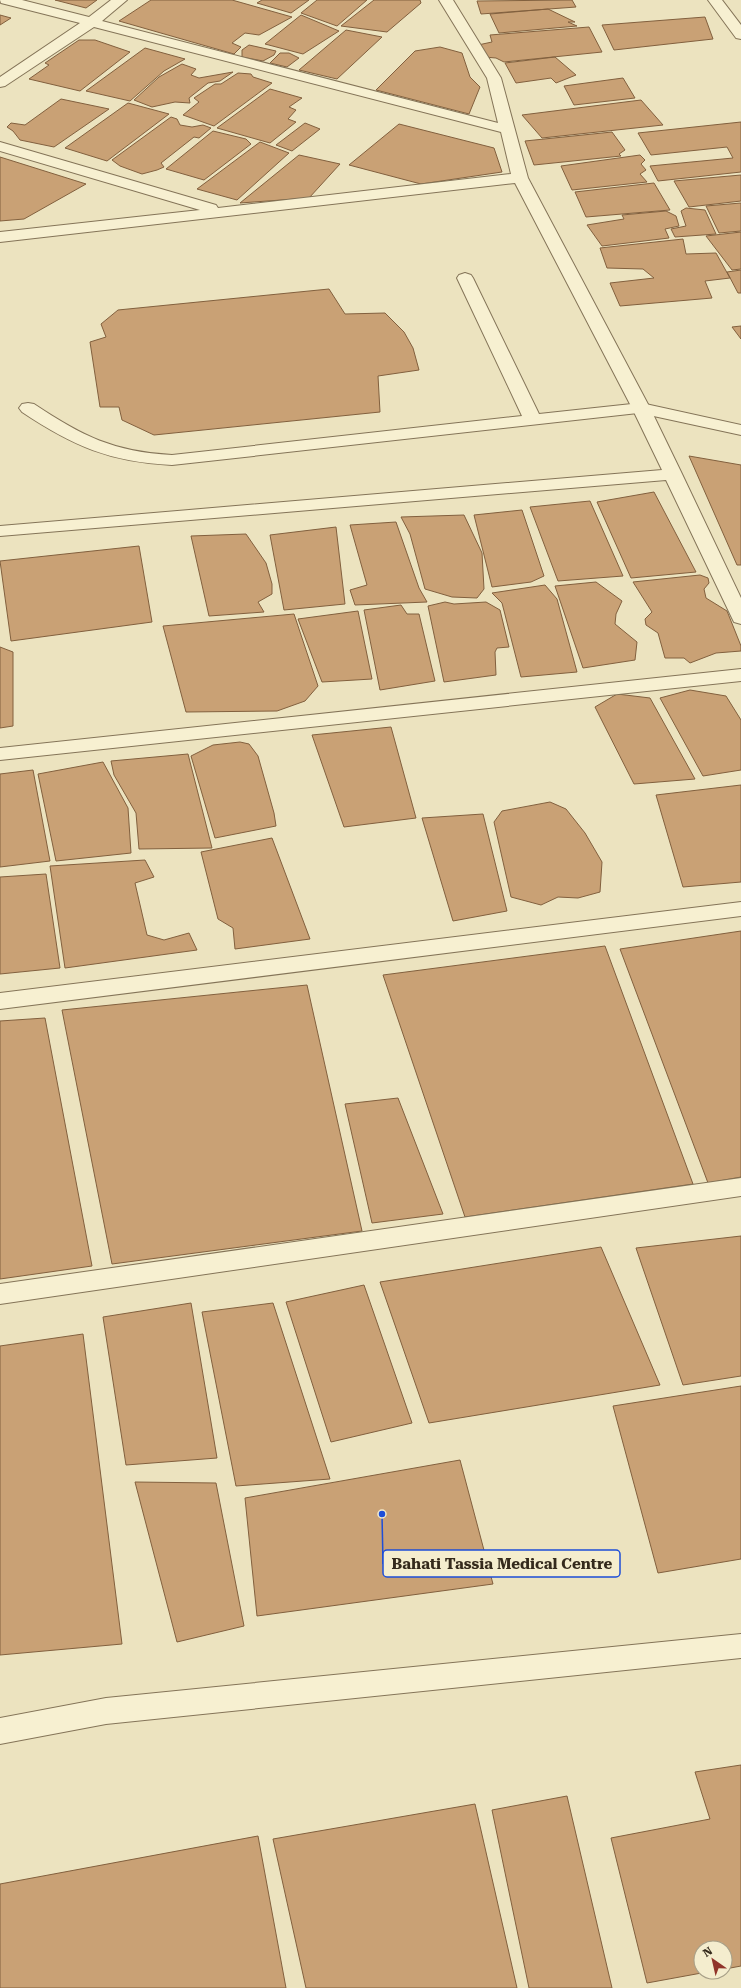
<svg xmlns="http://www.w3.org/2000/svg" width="741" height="1988" viewBox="0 0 741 1988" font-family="'Roboto Serif',serif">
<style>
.building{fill:#c9a175;stroke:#82603e}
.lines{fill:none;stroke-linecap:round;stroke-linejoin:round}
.service-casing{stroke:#847458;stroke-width:2}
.minor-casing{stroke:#847458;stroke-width:2}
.tertiary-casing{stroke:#847458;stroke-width:2}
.service{fill:#f7f0d1;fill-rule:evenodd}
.minor{fill:#f7f0d1;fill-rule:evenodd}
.tertiary{fill:#f7f0d1;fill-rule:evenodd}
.leader{fill:none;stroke:#1d4ed8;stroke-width:1.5}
.callout-dot{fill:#1d4ed8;stroke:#f4edce;stroke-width:1.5}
.callout{fill:#f4edce;stroke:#1d4ed8;stroke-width:1.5}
.callout-label{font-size:15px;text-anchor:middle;font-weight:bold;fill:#342a1c}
</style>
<rect width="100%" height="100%" fill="#ece3bf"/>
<!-- building -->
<path class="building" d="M 55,0 L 97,0 L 86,8 Z
M 151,0 L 232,0 L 292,17 L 259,35 L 245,33 L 232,43 L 241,47 L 234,54 L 119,21 Z
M 262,0 L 309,0 L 291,13 L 257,3 Z
M 317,0 L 367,0 L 337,26 L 301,13 Z
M 374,0 L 420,0 L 421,3 L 387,32 L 341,26 Z
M 572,0 L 576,7 L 481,14 L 477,1 Z
M 548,9 L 575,22 L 568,22 L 577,26 L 499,33 L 490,14 Z
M 0,15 L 11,18 L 0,25 Z
M 301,15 L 339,31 L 303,54 L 265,44 Z
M 705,17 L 713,39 L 614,50 L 602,25 Z
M 589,27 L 602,52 L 504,62 L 496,58 L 484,57 L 478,45 L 492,42 L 490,35 Z
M 346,30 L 382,37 L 337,79 L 299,70 Z
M 79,40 L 95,40 L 130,52 L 80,91 L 29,79 L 49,65 L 45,63 Z
M 249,45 L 276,51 L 274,55 L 263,61 L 242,57 L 242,50 Z
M 440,47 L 462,53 L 470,77 L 480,87 L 469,114 L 376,90 L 415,51 Z
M 145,48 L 185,59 L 164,71 L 130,101 L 86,91 Z
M 280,53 L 289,53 L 299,58 L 287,67 L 270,63 Z
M 555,57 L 576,75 L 556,83 L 551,78 L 516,83 L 505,63 Z
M 182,64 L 196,69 L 191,75 L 199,78 L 233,72 L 220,81 L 208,83 L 189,98 L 190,103 L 175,102 L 152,107 L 134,100 L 159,77 Z
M 238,73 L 251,74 L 253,77 L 272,83 L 214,126 L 183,115 L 199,102 L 194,98 L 215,84 L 221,84 Z
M 623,78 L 635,98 L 574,105 L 564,86 Z
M 270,89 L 302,98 L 289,107 L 296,110 L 288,119 L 296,122 L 270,143 L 217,128 Z
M 61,99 L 109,109 L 54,147 L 20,140 L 13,131 L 7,127 L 11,123 L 25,125 Z
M 641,100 L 663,125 L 542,138 L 522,115 Z
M 128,103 L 169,114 L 107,161 L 65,148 Z
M 171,117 L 177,119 L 180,125 L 192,127 L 203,125 L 211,128 L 199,138 L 194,137 L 161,163 L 164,167 L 157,170 L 142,174 L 120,166 L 112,160 Z
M 741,122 L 741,172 L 658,181 L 650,166 L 733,158 L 727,147 L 651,155 L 638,133 Z
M 305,123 L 320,129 L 292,151 L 276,145 Z
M 399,124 L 494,148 L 502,172 L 421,184 L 349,165 Z
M 213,131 L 246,139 L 251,144 L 204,180 L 166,169 Z
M 612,132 L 625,150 L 619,154 L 621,156 L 534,165 L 525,141 Z
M 260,142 L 289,153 L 237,200 L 197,189 Z
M 299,155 L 340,164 L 309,198 L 240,203 Z
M 640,155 L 645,160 L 641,164 L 646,170 L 640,174 L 647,182 L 572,190 L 561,166 Z
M 0,157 L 86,184 L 24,219 L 0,221 Z
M 741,175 L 741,201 L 689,207 L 674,181 Z
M 654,183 L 670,210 L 586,217 L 575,192 Z
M 741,203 L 741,231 L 719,233 L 706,206 Z
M 686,208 L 705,210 L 716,234 L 675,237 L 671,229 L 686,226 L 681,211 Z
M 666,211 L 676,216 L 679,226 L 665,229 L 669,238 L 602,246 L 587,225 L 624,219 L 622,215 Z
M 741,232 L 741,269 L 732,270 L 706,236 Z
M 683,239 L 686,254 L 716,253 L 730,278 L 705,281 L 712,298 L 620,306 L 610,283 L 654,278 L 643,269 L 607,268 L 600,248 Z
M 741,270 L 741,293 L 738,293 L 727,272 Z
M 329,289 L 345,314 L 385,313 L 404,332 L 413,348 L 419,370 L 378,376 L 380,412 L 154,435 L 122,420 L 119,407 L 100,407 L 90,342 L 106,337 L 101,324 L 118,310 Z
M 741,326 L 741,339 L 732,327 Z
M 689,456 L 741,465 L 741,565 L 737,565 Z
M 654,492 L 696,572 L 631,578 L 597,502 Z
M 590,501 L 623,576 L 558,581 L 530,507 Z
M 522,510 L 544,576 L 531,582 L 492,587 L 474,515 Z
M 464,515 L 482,553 L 484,589 L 477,598 L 452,597 L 425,589 L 410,534 L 401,517 Z
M 396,522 L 419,588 L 427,602 L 355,605 L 350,590 L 367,585 L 350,525 Z
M 336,527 L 345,604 L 284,610 L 270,535 Z
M 246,534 L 266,563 L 272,584 L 272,594 L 258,602 L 264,612 L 209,616 L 191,536 Z
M 139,546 L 152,622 L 11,641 L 0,561 Z
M 700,575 L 708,578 L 709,583 L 704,589 L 706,598 L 727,611 L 741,646 L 741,651 L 716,653 L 690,663 L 684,658 L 665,658 L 658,633 L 646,625 L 645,619 L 652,612 L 633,582 Z
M 596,582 L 622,601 L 616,614 L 615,624 L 637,642 L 635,660 L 583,668 L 555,586 Z
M 545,585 L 557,599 L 577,672 L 521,677 L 502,603 L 492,593 Z
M 445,602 L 454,604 L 486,602 L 500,610 L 509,647 L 497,648 L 495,652 L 496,675 L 444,682 L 428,606 Z
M 401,605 L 407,614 L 419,614 L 435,681 L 380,690 L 364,610 Z
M 358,611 L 372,679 L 322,682 L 298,619 Z
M 294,614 L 318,686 L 305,701 L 277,711 L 186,712 L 163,626 Z
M 0,647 L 13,652 L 13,726 L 0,728 Z
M 690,690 L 726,696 L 741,720 L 741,770 L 703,776 L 660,698 Z
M 617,694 L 650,698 L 695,779 L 634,784 L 595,707 Z
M 391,727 L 416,818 L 344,827 L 312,735 Z
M 240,742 L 249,744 L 258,756 L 274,813 L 276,826 L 215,838 L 191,756 L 213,745 Z
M 188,754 L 212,848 L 139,849 L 136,813 L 114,775 L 111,761 Z
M 103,762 L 128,808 L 131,853 L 56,861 L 38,774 Z
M 33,770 L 50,861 L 0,867 L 0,774 Z
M 741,785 L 741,882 L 683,887 L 656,795 Z
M 550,802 L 566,809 L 585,833 L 602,862 L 600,892 L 578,898 L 558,897 L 541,905 L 511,897 L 494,822 L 502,811 Z
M 483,814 L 507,911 L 453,921 L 422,818 Z
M 272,838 L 310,939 L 235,949 L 233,928 L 218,919 L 201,852 Z
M 145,860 L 154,877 L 135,883 L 147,935 L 164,940 L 189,933 L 197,950 L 65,968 L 50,866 Z
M 46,874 L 60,968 L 0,974 L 0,877 Z
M 741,931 L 741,1177 L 708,1183 L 620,949 Z
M 605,946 L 693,1184 L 465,1217 L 383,975 Z
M 307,985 L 362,1231 L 112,1264 L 62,1010 Z
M 45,1018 L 92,1266 L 0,1279 L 0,1021 Z
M 398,1098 L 443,1214 L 372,1223 L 345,1104 Z
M 741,1236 L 741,1376 L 683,1385 L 636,1248 Z
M 601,1247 L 660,1385 L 429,1423 L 380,1282 Z
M 364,1285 L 412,1423 L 331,1442 L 286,1302 Z
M 191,1303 L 217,1458 L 126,1465 L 103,1317 Z
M 273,1303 L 330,1479 L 236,1486 L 202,1312 Z
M 83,1334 L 122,1644 L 0,1655 L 0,1346 Z
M 741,1386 L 741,1559 L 658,1573 L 613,1406 Z
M 460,1460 L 493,1584 L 257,1616 L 245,1498 Z
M 135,1482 L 216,1483 L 244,1626 L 177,1642 Z
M 741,1765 L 741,1966 L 725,1969 L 725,1948 L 701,1948 L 701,1972 L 707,1972 L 647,1983 L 611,1838 L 710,1819 L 695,1772 Z
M 567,1796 L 612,1988 L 529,1988 L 492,1810 Z
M 475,1804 L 517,1988 L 306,1988 L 273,1839 Z
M 258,1836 L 286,1988 L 0,1988 L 0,1884 Z"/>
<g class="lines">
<!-- service casing -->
<g class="service-casing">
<path id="service" d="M 465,273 L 471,275 L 473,278 L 539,414 L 641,403 L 647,404 L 650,408 L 647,412 L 172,465 C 110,462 73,446 22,412 L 19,408 L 22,404 L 28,403 L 34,404 C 82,436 114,452 172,455 L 522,416 L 457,278 L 459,275 Z"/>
</g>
<!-- minor casing -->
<g class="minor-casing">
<path id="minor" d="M 0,0 L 22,0 L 89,17 L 111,0 L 127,0 L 102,21 L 498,123 L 487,78 L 439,0 L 453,0 L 501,78 L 528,178 L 650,408 L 682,474 L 741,598 L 741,624 L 734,622 L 732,618 L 666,480 L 0,536 L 0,526 L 662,470 L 632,408 L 515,183 L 0,242 L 0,232 L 200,210 L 0,151 L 0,142 L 216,205 L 218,208 L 511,174 L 501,132 L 94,27 L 5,86 L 0,87 L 0,77 L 80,23 L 1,3 Z
M 708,0 L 722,0 L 741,25 L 741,39 L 736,38 Z
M 741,669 L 741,681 L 0,760 L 0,748 Z
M 741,902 L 741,916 L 0,1009 L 0,993 Z
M 741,1178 L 741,1196 L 0,1304 L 0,1284 Z
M 741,1634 L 741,1658 L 106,1724 L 0,1744 L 0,1718 L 106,1698 Z"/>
</g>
<!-- tertiary casing -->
<g class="tertiary-casing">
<path id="tertiary" d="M 641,403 L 741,425 L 741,435 L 635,412 L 632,408 L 635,404 Z"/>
</g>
<!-- service -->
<use href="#service" class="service"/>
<!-- minor -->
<use href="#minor" class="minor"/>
<!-- tertiary -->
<use href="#tertiary" class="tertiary"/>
</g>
<!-- callouts -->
<path class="leader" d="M382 1514L383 1564"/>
<circle class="callout-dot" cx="382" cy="1514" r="4"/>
<rect class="callout" x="383" y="1550" width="237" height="27" rx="4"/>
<g class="callout-label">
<text x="502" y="1569">Bahati Tassia Medical Centre</text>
</g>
<!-- north arrow -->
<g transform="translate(713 1960) rotate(326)"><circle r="19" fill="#f4edce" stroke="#a79f87"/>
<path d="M0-3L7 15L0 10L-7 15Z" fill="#91342a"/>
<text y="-6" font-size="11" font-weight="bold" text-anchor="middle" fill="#342a1c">N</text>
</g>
</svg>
